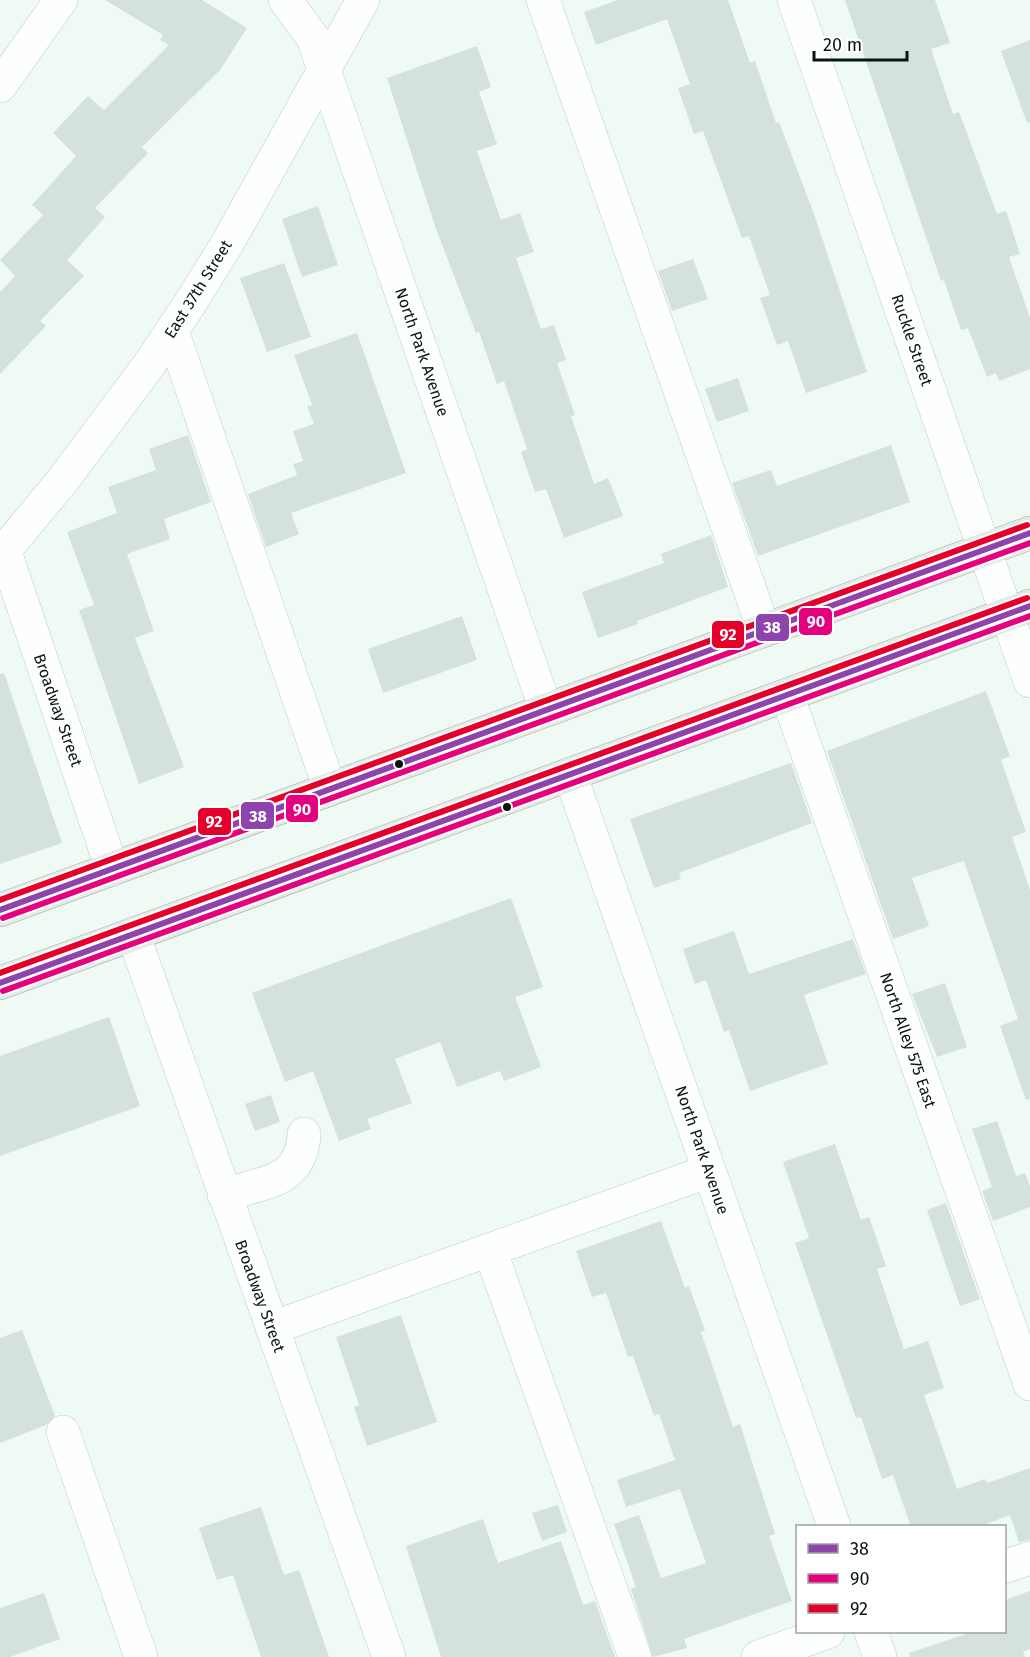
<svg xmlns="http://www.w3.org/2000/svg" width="1030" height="1657" viewBox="0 0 1030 1657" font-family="'Fira Sans',sans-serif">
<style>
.building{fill:#d4e1de}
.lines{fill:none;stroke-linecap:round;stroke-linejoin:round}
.minor-casing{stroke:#bfcbc5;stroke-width:34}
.major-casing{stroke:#a0aca1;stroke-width:34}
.minor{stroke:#fdfefe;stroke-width:33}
.major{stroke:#e5eae5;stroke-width:33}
.bus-1-casing{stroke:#fff;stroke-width:10}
.bus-2-casing{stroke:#fff;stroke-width:10}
.bus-3-casing{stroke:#fff;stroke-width:10}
.bus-1{stroke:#8e44ad;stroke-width:6}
.bus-2{stroke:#e5007d;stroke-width:6}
.bus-3{stroke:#e4002b;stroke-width:6}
.bus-dot{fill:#091610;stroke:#fff;stroke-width:2}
.labels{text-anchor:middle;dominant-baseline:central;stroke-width:5;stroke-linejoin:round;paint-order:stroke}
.street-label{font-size:16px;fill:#091610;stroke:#fff}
.line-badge{stroke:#fff;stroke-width:2}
.badge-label{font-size:16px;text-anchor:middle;font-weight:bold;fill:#fff}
</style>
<rect width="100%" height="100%" fill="#effaf5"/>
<!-- building -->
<path class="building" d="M 105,0 L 202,0 L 247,28 L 220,70 L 142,147 L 148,153 L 95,208 L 105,217 L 67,260 L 84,276 L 40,321 L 46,326 L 0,374 L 0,292 L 15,276 L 0,260 L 43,215 L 32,205 L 76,156 L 53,133 L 88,96 L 104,110 L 169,45 L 160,40 L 163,35 Z
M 618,0 L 728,0 L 750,63 L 755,61 L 776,123 L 779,122 L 813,211 L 867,372 L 806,393 L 788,341 L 777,345 L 760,298 L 770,295 L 749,236 L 742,238 L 703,131 L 694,134 L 678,88 L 690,84 L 667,19 L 596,45 L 584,12 Z
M 845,0 L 935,0 L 950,43 L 931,49 L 953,114 L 959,112 L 997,214 L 1006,211 L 1020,254 L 1009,257 L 1030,318 L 1030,369 L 999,381 L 996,373 L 987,377 L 968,328 L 961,330 L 944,280 L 941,281 Z
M 1030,40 L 1030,122 L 1027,123 L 1001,51 Z
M 477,46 L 491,87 L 479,92 L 497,144 L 477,151 L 501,220 L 520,213 L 534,252 L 516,258 L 541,329 L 554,325 L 566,360 L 557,363 L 575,415 L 571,416 L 594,484 L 608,478 L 623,516 L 564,538 L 546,489 L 535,492 L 521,452 L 527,449 L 504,381 L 497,384 L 479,332 L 476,333 L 436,229 L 387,78 Z
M 318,206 L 338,265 L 302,277 L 282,219 Z
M 693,259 L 708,299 L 672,311 L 658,271 Z
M 284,263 L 311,337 L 267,352 L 240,278 Z
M 357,333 L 406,473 L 291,513 L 299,534 L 266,547 L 248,494 L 297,475 L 293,464 L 303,461 L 293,431 L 314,424 L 307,406 L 312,405 L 294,355 Z
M 738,378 L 749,411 L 717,422 L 705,389 Z
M 188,435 L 211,502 L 164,519 L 170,539 L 127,554 L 154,631 L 135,638 L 184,767 L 139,784 L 79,610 L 94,605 L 67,532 L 117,513 L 108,487 L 156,470 L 149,449 Z
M 891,445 L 910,502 L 758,556 L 732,483 L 771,470 L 777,486 Z
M 711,535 L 728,587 L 637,621 L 638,624 L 598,638 L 582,592 L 664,563 L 661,554 Z
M 462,616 L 477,660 L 383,693 L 368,649 Z
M 4,673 L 62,843 L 0,864 L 0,674 Z
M 986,691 L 1010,756 L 1001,760 L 1026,832 L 1012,837 L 1030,890 L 1030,1099 L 1026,1100 L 1000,1026 L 1018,1019 L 964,861 L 912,878 L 929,926 L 893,939 L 827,751 Z
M 791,763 L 812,823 L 679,873 L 681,879 L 654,888 L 630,819 Z
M 511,898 L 543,987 L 515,997 L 541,1067 L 504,1081 L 500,1071 L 457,1087 L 440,1042 L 395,1059 L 412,1103 L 367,1119 L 371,1129 L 339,1141 L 313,1071 L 285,1082 L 252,993 Z
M 734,931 L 749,974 L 853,939 L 866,974 L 804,995 L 828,1064 L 750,1091 L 729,1030 L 724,1032 L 706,980 L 695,984 L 683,949 Z
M 945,983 L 967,1047 L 937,1057 L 912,994 Z
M 109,1017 L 140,1106 L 0,1156 L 0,1056 Z
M 271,1095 L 280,1122 L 255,1131 L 245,1104 Z
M 997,1121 L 1016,1176 L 1025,1173 L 1030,1187 L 1030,1207 L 993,1221 L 982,1191 L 992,1187 L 972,1129 Z
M 835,1144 L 861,1220 L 869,1217 L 886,1266 L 877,1269 L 904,1349 L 928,1341 L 944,1388 L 924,1395 L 957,1489 L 985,1479 L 987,1483 L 1030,1468 L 1030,1540 L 1019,1542 L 1010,1515 L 978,1527 L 911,1527 L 893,1475 L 882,1479 L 861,1417 L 856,1418 L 795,1243 L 809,1238 L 783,1162 Z
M 946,1203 L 980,1299 L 960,1306 L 927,1210 Z
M 661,1221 L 685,1288 L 689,1286 L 705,1331 L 701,1332 L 733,1427 L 740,1424 L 775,1534 L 769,1536 L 792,1601 L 684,1639 L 687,1648 L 653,1657 L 631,1589 L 636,1587 L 614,1524 L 639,1515 L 661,1578 L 706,1563 L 680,1489 L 626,1507 L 617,1480 L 675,1460 L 659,1414 L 654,1416 L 633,1356 L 628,1357 L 606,1293 L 592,1297 L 576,1251 Z
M 401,1315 L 437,1422 L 367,1446 L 354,1407 L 359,1405 L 336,1337 Z
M 22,1330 L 55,1416 L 46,1425 L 0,1443 L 0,1338 Z
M 558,1505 L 567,1532 L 542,1541 L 532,1513 Z
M 261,1507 L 284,1575 L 299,1570 L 329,1657 L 261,1657 L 233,1575 L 217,1580 L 199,1528 Z
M 483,1519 L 498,1563 L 561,1541 L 583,1605 L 595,1601 L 615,1657 L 441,1657 L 406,1546 Z
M 1030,1591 L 1030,1649 L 1023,1652 L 1025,1657 L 910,1657 L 909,1653 L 972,1632 L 1005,1632 L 1005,1600 Z
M 44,1593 L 60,1639 L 10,1657 L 0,1657 L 0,1608 Z"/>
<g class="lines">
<!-- minor casing -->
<g class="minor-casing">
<path id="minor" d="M 285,0 L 313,38 L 546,710
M 543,0 L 764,630
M 794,0 L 1030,681
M 0,86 L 61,0
M 172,331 L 330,789
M 5,552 L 112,869
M 0,556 L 63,480 L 149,365 L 189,305 L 227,244 L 363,0
M 787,695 L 1030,1384
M 570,774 L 834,1526
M 133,934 L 389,1657
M 224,1195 C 263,1182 302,1183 304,1134
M 490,1250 L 635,1657
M 272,1328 L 709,1171
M 63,1432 L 141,1657
M 1004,1567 L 1030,1558
M 871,1632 L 880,1657
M 758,1657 L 828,1632"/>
</g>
<!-- major casing -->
<g class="major-casing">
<path id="major" d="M 0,910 L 1030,533
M 0,983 L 1030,606"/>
</g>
<!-- minor -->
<use href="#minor" class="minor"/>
<!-- major -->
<use href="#major" class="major"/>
<!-- bus-1 casing -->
<g class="bus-1-casing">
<path id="bus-1" d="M 0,910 L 1030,533
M 0,983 L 1030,606"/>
</g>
<!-- bus-2 casing -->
<g class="bus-2-casing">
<path id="bus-2" d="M 3,918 L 1030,543
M 3,991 L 1030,616"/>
</g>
<!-- bus-3 casing -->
<g class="bus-3-casing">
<path id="bus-3" d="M 0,900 L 1027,525
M 0,973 L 1027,598"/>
</g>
<!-- bus-1 -->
<use href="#bus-1" class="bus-1"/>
<!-- bus-2 -->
<use href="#bus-2" class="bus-2"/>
<!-- bus-3 -->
<use href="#bus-3" class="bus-3"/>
</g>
<!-- markers -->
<g class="bus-dot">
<circle cx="399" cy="764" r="5"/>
<circle cx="507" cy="807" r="5"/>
</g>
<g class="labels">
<!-- street labels -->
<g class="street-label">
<text transform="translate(198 289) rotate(-58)">East 37th Street</text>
<text transform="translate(912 340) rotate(71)">Ruckle Street</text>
<text transform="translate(422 352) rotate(71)">North Park Avenue</text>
<text transform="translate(58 710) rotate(71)">Broadway Street</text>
<text transform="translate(908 1040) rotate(71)">North Alley 575 East</text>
<text transform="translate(702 1150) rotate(71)">North Park Avenue</text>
<text transform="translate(260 1296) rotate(70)">Broadway Street</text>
</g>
</g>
<g class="line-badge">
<rect x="798" y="607" width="35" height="29" rx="6" fill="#e5007d"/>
<rect x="755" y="613" width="35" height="29" rx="6" fill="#8e44ad"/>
<rect x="711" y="620" width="34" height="29" rx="6" fill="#e4002b"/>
<rect x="285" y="794" width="34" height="29" rx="6" fill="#e5007d"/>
<rect x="240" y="801" width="35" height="29" rx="6" fill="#8e44ad"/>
<rect x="197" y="807" width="35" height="29" rx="6" fill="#e4002b"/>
</g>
<g class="badge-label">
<text x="816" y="627">90</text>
<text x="772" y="633">38</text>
<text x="728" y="640">92</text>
<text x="302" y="815">90</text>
<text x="258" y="822">38</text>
<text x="214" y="827">92</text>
</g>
<!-- legend -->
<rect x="796" y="1525" width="210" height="108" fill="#ffffff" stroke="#9da29f" stroke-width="1.5"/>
<rect x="808" y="1544" width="30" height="9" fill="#8e44ad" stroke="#9da29f" stroke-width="1.5"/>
<text x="850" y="1555" font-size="18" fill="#091610">38</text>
<rect x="808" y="1574" width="30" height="9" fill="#e5007d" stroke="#9da29f" stroke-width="1.5"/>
<text x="850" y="1585" font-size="18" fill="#091610">90</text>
<rect x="808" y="1604" width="30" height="9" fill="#e4002b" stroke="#9da29f" stroke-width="1.5"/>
<text x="850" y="1615" font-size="18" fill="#091610">92</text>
<!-- scale -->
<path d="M814 51v9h93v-9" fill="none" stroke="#091610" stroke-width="3"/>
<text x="823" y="51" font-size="18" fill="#091610" stroke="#ffffff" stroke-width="4.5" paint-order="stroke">20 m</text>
</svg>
